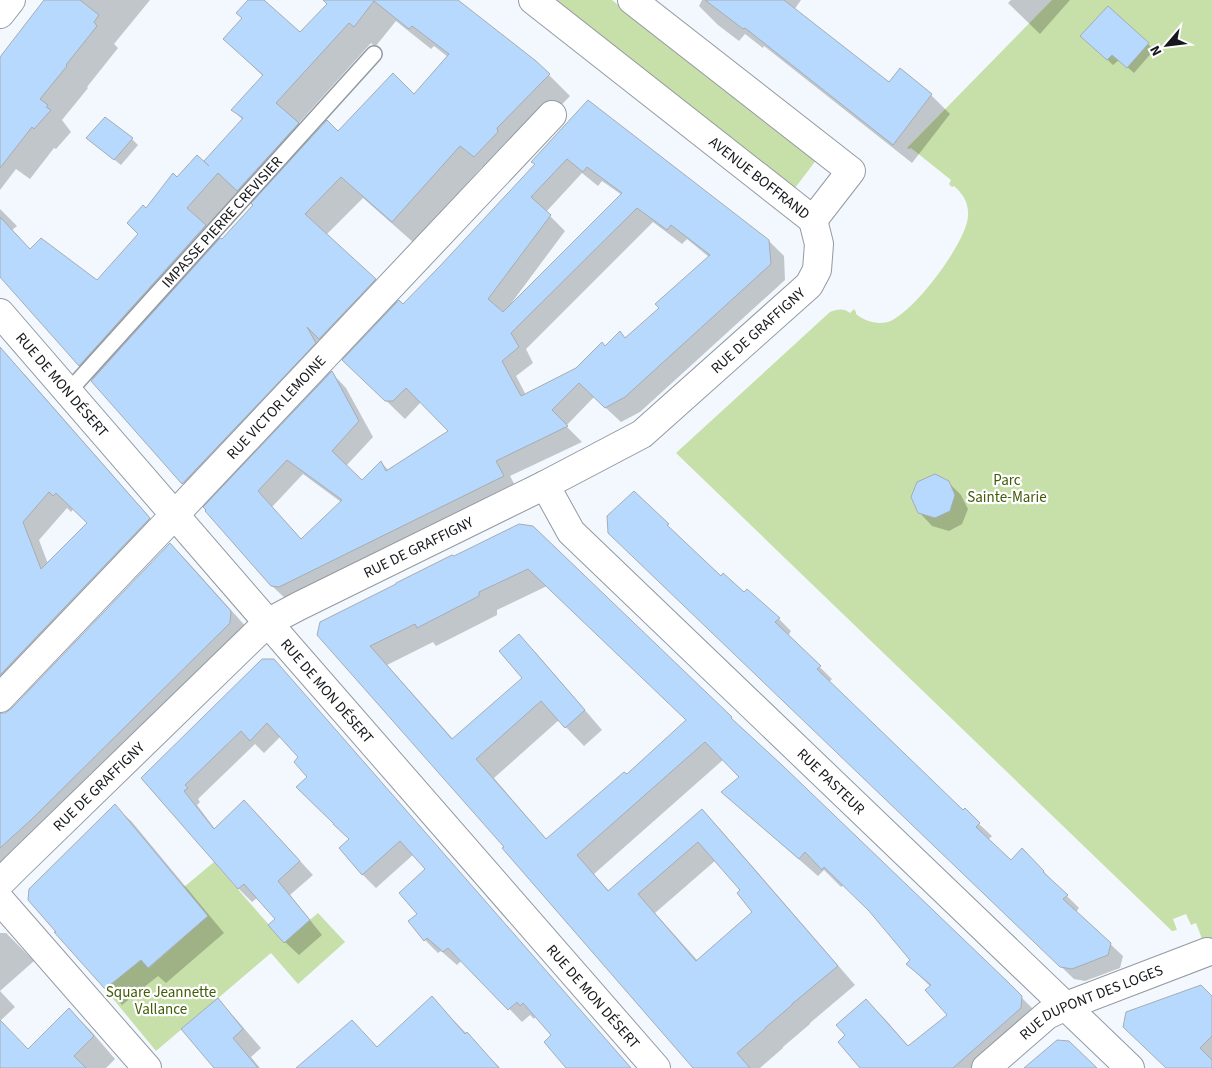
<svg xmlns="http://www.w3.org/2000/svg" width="1212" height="1068" viewBox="0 0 1212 1068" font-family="'Source Sans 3',sans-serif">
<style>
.green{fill:#c7dfa8}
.shadow{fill:#0003;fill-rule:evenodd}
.building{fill:#b7d9fe;stroke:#a6acb4;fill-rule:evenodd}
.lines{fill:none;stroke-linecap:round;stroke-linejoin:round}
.service-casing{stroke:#939aa1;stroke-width:18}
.minor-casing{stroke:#939aa1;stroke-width:30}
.tertiary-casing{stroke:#939aa1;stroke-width:30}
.secondary-casing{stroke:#939aa1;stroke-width:30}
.service{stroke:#fff;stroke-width:15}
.minor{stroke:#fff;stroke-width:28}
.tertiary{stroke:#fff;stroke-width:28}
.secondary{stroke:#fff;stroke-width:28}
.labels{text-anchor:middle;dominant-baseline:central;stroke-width:4.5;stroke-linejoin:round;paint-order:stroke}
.street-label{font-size:15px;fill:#16181b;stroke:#fff}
.park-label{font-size:15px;fill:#415c07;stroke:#fff}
</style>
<rect width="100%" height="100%" fill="#f2f8fe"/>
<!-- green -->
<path class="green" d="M 552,0 L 612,0 L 817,159 L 795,188 Z
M 1052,0 L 1212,0 L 1212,965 L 1196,923 L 1191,925 L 1186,914 L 1173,919 L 1177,930 L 1172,931 L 676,453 L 830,312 C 837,309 844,308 850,313 L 854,309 L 856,312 L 856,314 C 865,321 876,325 888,322 C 913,314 967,242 968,216 C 969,203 963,194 954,186 L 952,187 L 949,184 L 951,180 L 911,148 L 909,149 L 907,148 Z
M 214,862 L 284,942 L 318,913 L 345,942 L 298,984 L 271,953 L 156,1051 L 105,989 L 141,960 L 149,968 L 208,916 L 184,887 Z"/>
<!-- shadow -->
<path class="shadow" d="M 46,0 L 150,0 L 114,44 L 118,48 L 87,87 L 88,88 L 62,120 L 71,132 L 56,149 L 54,148 L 30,179 L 16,169 L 0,190 L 0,59 Z
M 250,0 L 262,0 L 300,34 L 333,0 L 456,0 L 549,75 L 570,96 L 518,150 L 496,178 L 482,167 L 414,243 L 363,198 L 326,235 L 375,280 L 398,303 L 403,306 L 536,165 L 589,102 L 769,241 L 784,256 L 785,280 L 640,412 L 621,422 L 594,397 L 566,426 L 582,442 L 510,476 L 518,491 L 288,601 L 272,586 L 206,506 L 183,483 L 93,381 L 94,380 L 80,366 L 0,275 L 0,209 L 17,226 L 12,230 L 30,250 L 97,282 L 140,234 L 146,209 L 177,179 L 210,168 L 243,120 L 233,110 L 263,76 L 224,39 L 243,18 ZM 396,21 L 431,49 L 434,46 L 448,57 L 414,96 L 338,133 L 312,138 L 298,124 L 371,43 L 375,47 ZM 582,173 L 598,186 L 602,181 L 622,195 L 511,306 L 510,305 L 565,231 L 546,212 ZM 240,194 L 253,206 L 222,241 L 220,241 L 208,229 ZM 653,222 L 682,244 L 687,239 L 709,257 L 661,308 L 626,339 L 606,348 L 576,369 L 526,395 L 516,376 L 533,363 L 526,349 ZM 325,344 L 342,358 L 405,419 L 421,402 L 450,432 L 389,471 L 381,462 L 362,482 L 346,466 L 373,437 L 346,388 L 330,371 L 336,364 ZM 303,474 L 341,502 L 302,540 L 272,507 Z
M 702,0 L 801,0 L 794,10 L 889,84 L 931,95 L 950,114 L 912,163 L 764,46 L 763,48 L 745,34 L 739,41 L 718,25 L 699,6 Z
M 1011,0 L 1070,0 L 1040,34 L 1008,3 Z
M 1088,41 L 1148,44 L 1154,50 L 1134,73 L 1119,60 L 1113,65 Z
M 88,138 L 132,139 L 138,145 L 121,165 L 94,144 Z
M 10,360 L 27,377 L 166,536 L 5,704 L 1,714 L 5,714 L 12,710 L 170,544 L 187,561 L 248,629 L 0,864 L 0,372 ZM 67,508 L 71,512 L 74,508 L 89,523 L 48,564 L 39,540 Z
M 948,482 L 961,495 L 968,509 L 962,524 L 949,531 L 932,526 L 919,512 Z
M 634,493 L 721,578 L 779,619 L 791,631 L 788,636 L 832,679 L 829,682 L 963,812 L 965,810 L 979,824 L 992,836 L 988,840 L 1011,862 L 1035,862 L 1056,885 L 1079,908 L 1076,912 L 1123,956 L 1120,968 L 1085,981 L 1074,979 L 622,545 Z
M 519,525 L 1009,985 L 1040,1016 L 992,1068 L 862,1068 L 847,1036 L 866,1001 L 885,1019 L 909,1047 L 949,1015 L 931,987 L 907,964 L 912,960 L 872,912 L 844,885 L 841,887 L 824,870 L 818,876 L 742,810 L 723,792 L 741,777 L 724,759 L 594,874 L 609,891 L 702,810 L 720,829 L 855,985 L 810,1023 L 810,1024 L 783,1047 L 783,1048 L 760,1068 L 695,1068 L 506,847 L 319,634 L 454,558 ZM 547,586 L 688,721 L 627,776 L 547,840 L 494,778 L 559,720 L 584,746 L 602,730 L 537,654 L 519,636 L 524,678 L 453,739 L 387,665 L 433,642 L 436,646 L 497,615 L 497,610 ZM 716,860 L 742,890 L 754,912 L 698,961 L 655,913 Z
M 262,660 L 631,1068 L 568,1068 L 553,1035 L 536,1016 L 534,1019 L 530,1015 L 522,1022 L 462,960 L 457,965 L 441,951 L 438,953 L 425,940 L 419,914 L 427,869 L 414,854 L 376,888 L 362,874 L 350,840 L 309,777 L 300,757 L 281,736 L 264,753 L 255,744 L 198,799 L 200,802 L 197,805 L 215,829 L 258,815 L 313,875 L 290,895 L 322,935 L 299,955 L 285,942 L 276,919 L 257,898 L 252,902 L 239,889 L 142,779 Z
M 115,806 L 132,822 L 224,933 L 166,983 L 158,976 L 122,1005 L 106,988 Z
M 0,933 L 6,933 L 34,961 L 0,991 L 15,1007 L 0,1021 Z
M 1212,997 L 1212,1068 L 1167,1068 Z
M 432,998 L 500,1068 L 298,1068 L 352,1021 L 378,1048 Z
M 218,1000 L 236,1019 L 261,1048 L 251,1057 L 260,1068 L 215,1068 Z
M 69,1009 L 91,1031 L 115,1059 L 106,1068 L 0,1068 L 0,1021 L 28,1050 Z"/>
<!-- building -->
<path class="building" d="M 44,0 L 80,0 L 99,15 L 94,22 L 97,26 L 66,65 L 67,66 L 40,99 L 48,105 L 46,107 L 51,110 L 34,129 L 32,127 L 0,168 L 0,57 Z
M 248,0 L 264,0 L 300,32 L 327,4 L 323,0 L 458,0 L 536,61 L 550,74 L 497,128 L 498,132 L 474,157 L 460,146 L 392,222 L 341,177 L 305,214 L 376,279 L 319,339 L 307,327 L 316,343 L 182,484 L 91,381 L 220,238 L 222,239 L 253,205 L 251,203 L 327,120 L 338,131 L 393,73 L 414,94 L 449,54 L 412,26 L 409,29 L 374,1 L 354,27 L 349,23 L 276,103 L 299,123 L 237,191 L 218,173 L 187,208 L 206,225 L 79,366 L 0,277 L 0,217 L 30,249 L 41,238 L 97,280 L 138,234 L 127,223 L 143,205 L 146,208 L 173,173 L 177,177 L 197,155 L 209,166 L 204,161 L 243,118 L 231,110 L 263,75 L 223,39 L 242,18 L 236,13 Z
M 705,0 L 784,0 L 889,82 L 900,68 L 932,94 L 893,145 L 745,28 L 743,29 Z
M 1108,6 L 1149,43 L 1127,68 L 1112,55 L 1107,60 L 1080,36 Z
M 588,100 L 769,240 L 771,264 L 625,397 L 605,408 L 579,383 L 552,410 L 568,426 L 496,461 L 504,476 L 279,587 L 271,586 L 205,511 L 206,510 L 203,507 L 332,371 L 359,421 L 332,451 L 362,480 L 381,461 L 386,471 L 448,431 L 406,388 L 393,401 L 385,401 L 342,360 L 399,300 L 403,304 L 440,266 L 535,164 L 531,162 ZM 567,159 L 583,172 L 587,167 L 622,193 L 503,312 L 488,299 L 551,215 L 531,197 ZM 637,208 L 667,230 L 671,225 L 710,255 L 655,304 L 659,308 L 625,338 L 620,331 L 605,346 L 602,342 L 576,368 L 521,396 L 502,361 L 519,347 L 511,333 ZM 287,460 L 342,500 L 301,539 L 258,491 Z
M 105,117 L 133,138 L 114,160 L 86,138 Z
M 0,347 L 150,518 L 0,675 ZM 49,492 L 53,496 L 56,493 L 87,523 L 41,569 L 23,522 Z
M 935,474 L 949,481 L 955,495 L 950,511 L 935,518 L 918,513 L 911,497 L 917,482 Z
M 634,491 L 669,524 L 667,525 L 721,576 L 723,573 L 744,592 L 747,589 L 780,618 L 775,622 L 821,666 L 817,669 L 963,810 L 965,808 L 980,823 L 976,827 L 1011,860 L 1022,848 L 1044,871 L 1043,872 L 1068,895 L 1063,899 L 1111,943 L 1108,955 L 1072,969 L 1060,967 L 608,533 L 607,516 Z
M 519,524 L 533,526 L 732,717 L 731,718 L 783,766 L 1010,984 L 1022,996 L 1021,1008 L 953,1068 L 860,1068 L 838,1042 L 845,1035 L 836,1025 L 866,999 L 908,1046 L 947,1015 L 925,990 L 931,985 L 906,964 L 910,960 L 869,911 L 824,867 L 822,870 L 805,852 L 799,859 L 721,792 L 739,777 L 705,742 L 577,855 L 608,891 L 702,809 L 838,966 L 792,1004 L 792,1005 L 765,1028 L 765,1029 L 737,1053 L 750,1068 L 693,1068 L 502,848 L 504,847 L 317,635 L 320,622 L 396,584 L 396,583 L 452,555 L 454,556 ZM 528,569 L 686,720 L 627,774 L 624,772 L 546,839 L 476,759 L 541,701 L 565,728 L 585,710 L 519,634 L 499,651 L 522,678 L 452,739 L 370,646 L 415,624 L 417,628 L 479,596 L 479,592 ZM 698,842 L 740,890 L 737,893 L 752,912 L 696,961 L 638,894 Z
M 170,543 L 231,611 L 230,623 L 32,819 L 0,848 L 0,713 L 5,713 L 11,709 Z
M 262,659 L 274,659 L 631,1068 L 566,1068 L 544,1042 L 551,1035 L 523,1003 L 520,1006 L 517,1002 L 508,1010 L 448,948 L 443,952 L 427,938 L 424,941 L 408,921 L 417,914 L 399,893 L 425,869 L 400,841 L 362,875 L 339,848 L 349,839 L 333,824 L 334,824 L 296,787 L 307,777 L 294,762 L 298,757 L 267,723 L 250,741 L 241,731 L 185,785 L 188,788 L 184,791 L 214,829 L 244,800 L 300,861 L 278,881 L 310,920 L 284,943 L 268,925 L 275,919 L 244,884 L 238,889 L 141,778 Z
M 115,804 L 208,916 L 148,968 L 141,960 L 105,989 L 54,932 L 56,932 L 28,900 L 29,889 Z
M 1201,985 L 1212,996 L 1212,1036 L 1200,1048 L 1212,1060 L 1212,1068 L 1166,1068 L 1123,1027 L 1126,1012 Z
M 432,996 L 465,1034 L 467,1032 L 499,1068 L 296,1068 L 352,1020 L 377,1047 Z
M 218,998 L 243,1029 L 233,1038 L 258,1068 L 214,1068 L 181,1029 Z
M 69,1008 L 94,1036 L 74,1056 L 86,1068 L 0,1068 L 0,1020 L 28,1049 Z
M 1057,1040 L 1069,1041 L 1097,1068 L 1024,1068 Z"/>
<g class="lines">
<!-- service casing -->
<g class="service-casing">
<g id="service">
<path id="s1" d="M 69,391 L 374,54"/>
</g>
</g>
<!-- minor casing -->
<g class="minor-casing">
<g id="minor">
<path id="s2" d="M 533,0 L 813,220"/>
<path d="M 632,0 L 851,171 L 813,220"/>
<path id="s3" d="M 545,485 L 571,532 L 1130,1068"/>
<path id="s4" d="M 0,698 L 166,524 L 552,115"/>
<path id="s5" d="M 0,883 L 17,866 L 267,623 L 299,606 L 545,485 L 642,434 L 809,285 L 817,270 L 819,244 L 813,220"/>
<path id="s6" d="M 986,1068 L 1047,1015 L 1066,1006 L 1207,952"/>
</g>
</g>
<!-- tertiary casing -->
<g class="tertiary-casing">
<path id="tertiary" d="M 0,900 L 147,1068"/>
</g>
<!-- secondary casing -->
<g class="secondary-casing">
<g id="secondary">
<path d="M 0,14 L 11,0"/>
<path id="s7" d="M 0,313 C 218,565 436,818 656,1068"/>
</g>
</g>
<!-- service -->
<use href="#service" class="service"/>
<!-- minor -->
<use href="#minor" class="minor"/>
<!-- tertiary -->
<use href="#tertiary" class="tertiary"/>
<!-- secondary -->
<use href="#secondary" class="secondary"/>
</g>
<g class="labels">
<!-- street labels -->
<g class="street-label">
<text stroke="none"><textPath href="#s2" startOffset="288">AVENUE BOFFRAND</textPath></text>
<text stroke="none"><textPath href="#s1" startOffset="228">IMPASSE PIERRE CREVISIER</textPath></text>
<text stroke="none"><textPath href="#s5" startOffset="948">RUE DE GRAFFIGNY</textPath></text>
<text stroke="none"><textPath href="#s7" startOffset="95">RUE DE MON DÉSERT</textPath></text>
<text stroke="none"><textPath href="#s4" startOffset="401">RUE VICTOR LEMOINE</textPath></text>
<text stroke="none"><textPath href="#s5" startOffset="542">RUE DE GRAFFIGNY</textPath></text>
<text stroke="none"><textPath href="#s7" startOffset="500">RUE DE MON DÉSERT</textPath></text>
<text stroke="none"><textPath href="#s3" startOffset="414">RUE PASTEUR</textPath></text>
<text stroke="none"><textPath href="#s5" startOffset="138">RUE DE GRAFFIGNY</textPath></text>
<text stroke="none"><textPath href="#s7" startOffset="905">RUE DE MON DÉSERT</textPath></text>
<text stroke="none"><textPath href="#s6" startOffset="126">RUE DUPONT DES LOGES</textPath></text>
</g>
<!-- park labels -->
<g class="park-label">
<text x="1007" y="480">Parc<tspan x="1007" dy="17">Sainte-Marie</tspan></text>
<text x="161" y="992">Square Jeannette<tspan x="161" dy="17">Vallance</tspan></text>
</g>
</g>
<!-- north arrow -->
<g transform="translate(1167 45) rotate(242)" stroke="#ffffff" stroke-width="4" paint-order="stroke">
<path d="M0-4L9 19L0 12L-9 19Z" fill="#16181b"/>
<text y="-8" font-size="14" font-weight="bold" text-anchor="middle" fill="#16181b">N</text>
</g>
</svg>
